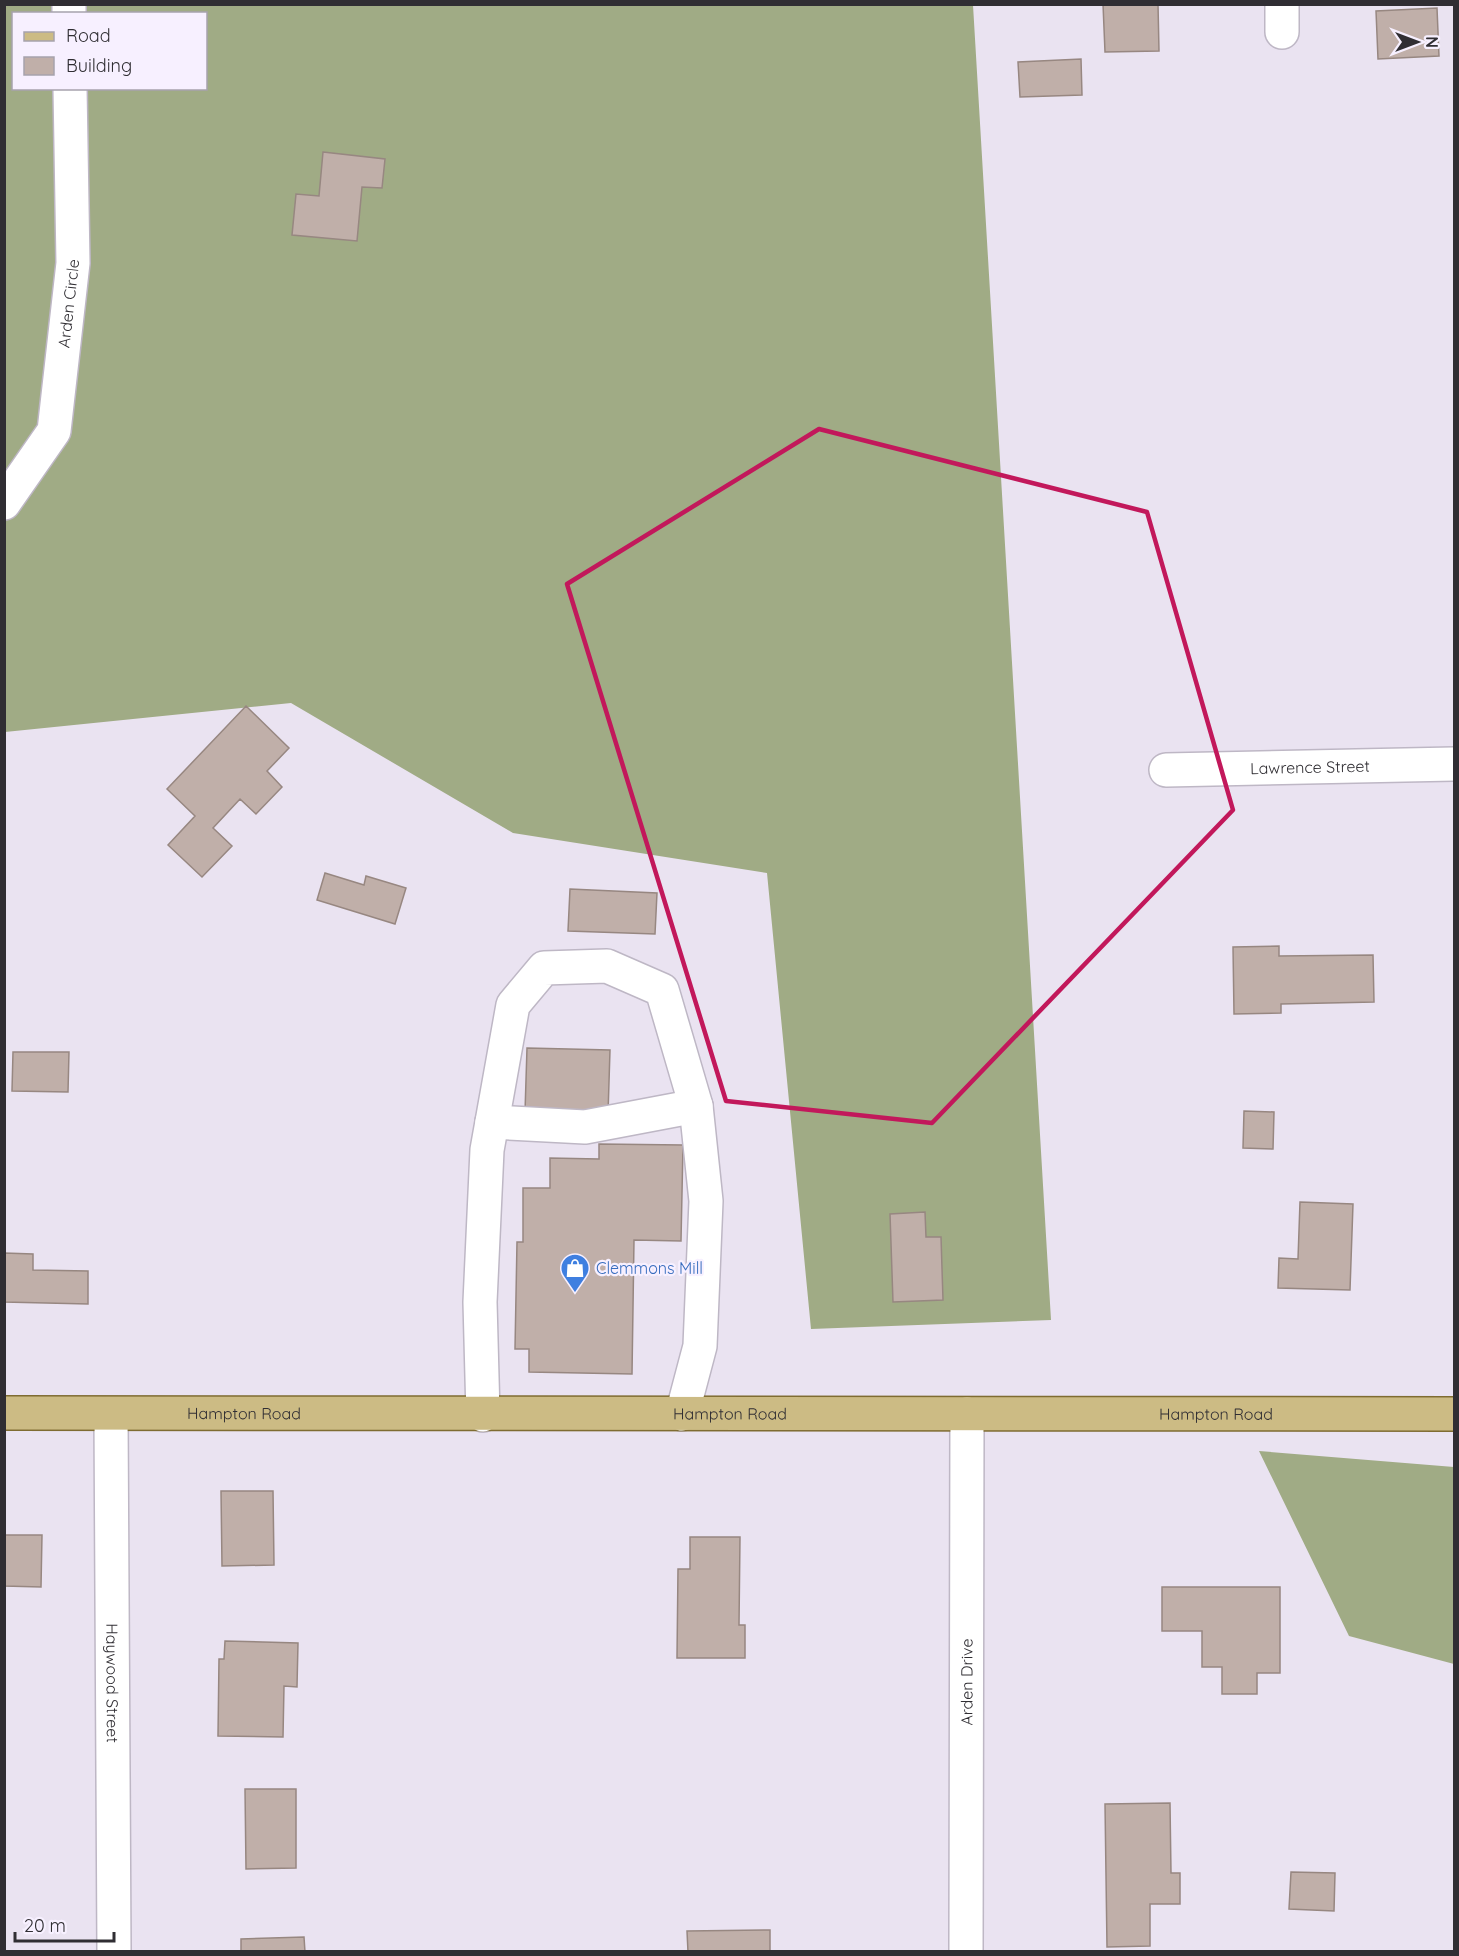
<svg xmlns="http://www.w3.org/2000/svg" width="1459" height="1956" viewBox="0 0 1459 1956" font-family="Quicksand,sans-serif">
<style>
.forest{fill:#a0ab85;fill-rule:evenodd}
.building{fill:#c0afa9;stroke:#978781;stroke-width:1.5}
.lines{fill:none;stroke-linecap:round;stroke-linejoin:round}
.minor-casing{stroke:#beb7c5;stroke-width:36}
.major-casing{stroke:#7f6c32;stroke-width:36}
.minor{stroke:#fff;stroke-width:33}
.major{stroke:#ccbb84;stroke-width:33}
.marked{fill:none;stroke:#c2185b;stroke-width:4.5;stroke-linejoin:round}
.labels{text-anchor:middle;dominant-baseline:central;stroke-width:4.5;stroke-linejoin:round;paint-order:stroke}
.street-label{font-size:16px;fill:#302e33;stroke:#f7f0ff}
.shop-label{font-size:16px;fill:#366cbe;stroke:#f7f0ff;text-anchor:start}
</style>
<rect width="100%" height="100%" fill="#eae3f1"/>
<!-- forest -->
<path class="forest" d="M 5,5 L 973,5 L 1051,1320 L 811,1329 L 767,873 L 513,833 L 291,703 L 5,732 ZM 14,14 L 206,14 L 206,88 L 14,88 Z
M 1259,1451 L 1454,1467 L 1454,1664 L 1349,1636 Z"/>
<!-- building -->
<path class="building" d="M 1103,4 L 1158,4 L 1159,51 L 1105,52 Z
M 1437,8 L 1439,56 L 1378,59 L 1376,11 Z
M 1081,59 L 1082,95 L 1020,97 L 1018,62 Z
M 323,152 L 385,159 L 382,188 L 362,187 L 357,241 L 292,235 L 296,194 L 319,196 Z
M 246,706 L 289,748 L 267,771 L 282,787 L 256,814 L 240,799 L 213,828 L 232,846 L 202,877 L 168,845 L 195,816 L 167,789 Z
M 325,873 L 364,885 L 366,876 L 406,888 L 395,924 L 317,900 Z
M 570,889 L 657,893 L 655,934 L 568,931 Z
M 1279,946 L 1279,956 L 1373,955 L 1374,1002 L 1281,1004 L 1281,1013 L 1234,1014 L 1233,947 Z
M 527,1048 L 610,1050 L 608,1114 L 525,1112 Z
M 13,1052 L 69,1052 L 68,1092 L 12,1091 Z
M 1244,1111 L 1274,1112 L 1273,1149 L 1243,1148 Z
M 599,1144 L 683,1145 L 681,1241 L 634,1240 L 632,1374 L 529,1372 L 529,1349 L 515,1349 L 517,1242 L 523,1242 L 523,1188 L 550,1188 L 550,1158 L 599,1159 Z
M 1300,1202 L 1353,1204 L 1350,1290 L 1278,1288 L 1279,1258 L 1298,1259 Z
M 925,1212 L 926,1237 L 941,1237 L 943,1300 L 893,1302 L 890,1214 Z
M 4,1253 L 33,1254 L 33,1270 L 88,1271 L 88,1304 L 4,1302 Z
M 221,1491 L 273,1491 L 274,1565 L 222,1566 Z
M 4,1535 L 42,1535 L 41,1587 L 4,1586 Z
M 690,1537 L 740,1537 L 739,1625 L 745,1625 L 745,1658 L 677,1658 L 678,1569 L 690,1569 Z
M 1162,1587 L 1280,1587 L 1280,1673 L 1257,1673 L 1257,1694 L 1222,1694 L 1222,1667 L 1202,1667 L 1202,1631 L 1162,1631 Z
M 225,1641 L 298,1643 L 297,1687 L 284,1686 L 283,1737 L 218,1736 L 219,1659 L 224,1659 Z
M 245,1789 L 296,1789 L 296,1868 L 246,1869 Z
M 1170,1803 L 1171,1873 L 1180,1873 L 1180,1904 L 1150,1904 L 1150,1946 L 1107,1947 L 1105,1804 Z
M 1291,1872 L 1335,1873 L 1334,1911 L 1289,1909 Z
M 770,1930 L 770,1952 L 688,1952 L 687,1931 Z
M 304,1937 L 305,1952 L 241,1952 L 241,1939 Z"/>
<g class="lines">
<!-- minor casing -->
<g class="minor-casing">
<g id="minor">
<path d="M 69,4 L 69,14"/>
<path d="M 1282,32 L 1282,4"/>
<path id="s1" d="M 4,503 L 54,431 L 73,263 L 70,88"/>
<path id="s2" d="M 1166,770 L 1454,764"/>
<path d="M 492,1122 L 585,1127 L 696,1106"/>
<path id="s3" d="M 111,1415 L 114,1952"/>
<path d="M 483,1415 L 480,1302 L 487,1150 L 513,1005 L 544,968 L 607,966 L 662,990 L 696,1106 L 706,1201 L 700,1346 L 682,1414"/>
<path id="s4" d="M 966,1952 L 967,1414"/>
</g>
</g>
<!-- major casing -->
<g class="major-casing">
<g id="major">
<path id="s5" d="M 4,1413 L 1454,1414"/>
</g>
</g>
<!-- minor -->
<use href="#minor" class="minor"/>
<!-- major -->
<use href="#major" class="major"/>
</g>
<!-- marked area -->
<path class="marked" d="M 819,429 L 1147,512 L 1233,810 L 932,1123 L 726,1101 L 567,584 Z"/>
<!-- icons -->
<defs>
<g id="shop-pin" transform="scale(1.5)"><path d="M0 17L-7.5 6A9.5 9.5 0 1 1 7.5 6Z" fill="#3f7fe0" stroke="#f7f0ff"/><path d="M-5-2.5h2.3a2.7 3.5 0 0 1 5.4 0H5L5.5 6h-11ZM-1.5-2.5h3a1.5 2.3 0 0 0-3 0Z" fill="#fff"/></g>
</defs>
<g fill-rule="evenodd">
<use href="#shop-pin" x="575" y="1268"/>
</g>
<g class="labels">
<!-- street labels -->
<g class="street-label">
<text stroke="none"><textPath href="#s1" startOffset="216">Arden Circle</textPath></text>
<text stroke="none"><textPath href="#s2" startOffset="144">Lawrence Street</textPath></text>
<text stroke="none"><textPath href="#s5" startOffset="1212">Hampton Road</textPath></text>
<text stroke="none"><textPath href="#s5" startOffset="726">Hampton Road</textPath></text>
<text stroke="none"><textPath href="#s5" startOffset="240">Hampton Road</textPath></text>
<text stroke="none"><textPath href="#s3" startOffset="268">Haywood Street</textPath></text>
<text stroke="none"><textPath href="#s4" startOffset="270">Arden Drive</textPath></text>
</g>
<!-- shop labels -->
<g class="shop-label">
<text x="596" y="1268">Clemmons Mill</text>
</g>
</g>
<!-- border -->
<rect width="1459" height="1956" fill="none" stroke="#302e33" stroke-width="12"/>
<!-- legend -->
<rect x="12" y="12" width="195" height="78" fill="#f7f0ff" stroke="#a7a2ad" stroke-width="1.5"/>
<rect x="24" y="32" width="30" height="9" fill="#ccbb84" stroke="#a7a2ad" stroke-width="1.5"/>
<text x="66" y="42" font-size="18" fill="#302e33">Road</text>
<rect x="24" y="57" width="30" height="18" fill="#c0afa9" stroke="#a7a2ad" stroke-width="1.5"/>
<text x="66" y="72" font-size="18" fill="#302e33">Building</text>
<!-- north arrow -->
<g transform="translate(1417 42) rotate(90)" stroke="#f7f0ff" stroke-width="4.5" paint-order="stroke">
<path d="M0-4.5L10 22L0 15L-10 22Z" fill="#302e33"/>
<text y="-9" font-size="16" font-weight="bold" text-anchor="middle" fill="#302e33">N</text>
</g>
<!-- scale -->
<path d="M15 1932v9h99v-9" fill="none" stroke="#302e33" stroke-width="3"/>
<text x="24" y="1932" font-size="18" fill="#302e33" stroke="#f7f0ff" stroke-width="4.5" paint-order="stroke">20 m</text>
</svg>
